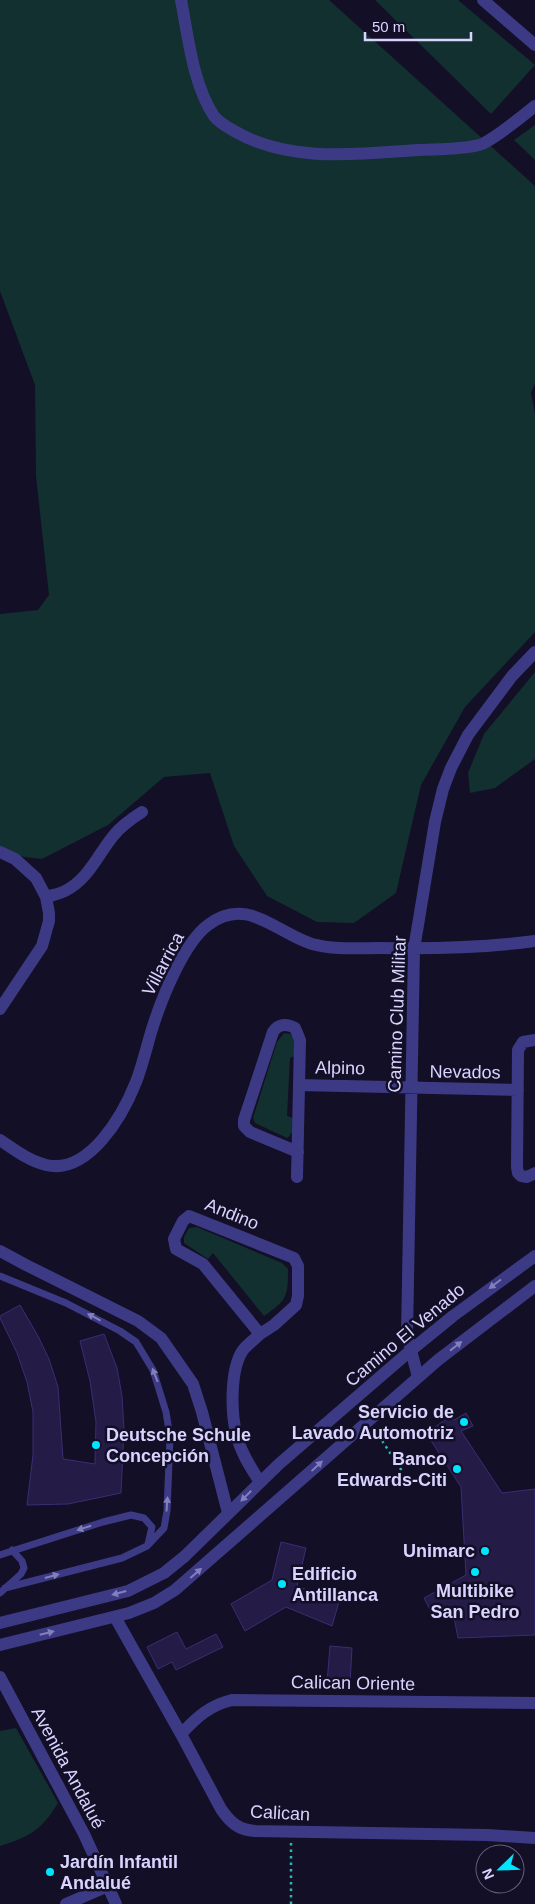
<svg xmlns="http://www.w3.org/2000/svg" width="535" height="1904" viewBox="0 0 535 1904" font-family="Helvetica,sans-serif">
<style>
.green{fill:#12302f}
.building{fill:#241b47;stroke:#3b2d73}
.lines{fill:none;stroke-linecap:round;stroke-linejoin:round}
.path{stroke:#2fb8b0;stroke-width:2.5;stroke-dasharray:2.5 4;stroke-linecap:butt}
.service{stroke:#3d3a85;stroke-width:7}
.minor{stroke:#3d3a85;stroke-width:12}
.tertiary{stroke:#3d3a85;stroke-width:12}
.oneway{fill:#837fbc}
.poi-dot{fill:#00e5ff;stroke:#130f26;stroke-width:2}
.labels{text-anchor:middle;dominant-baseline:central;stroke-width:5;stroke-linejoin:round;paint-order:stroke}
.street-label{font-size:18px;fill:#d9d4ff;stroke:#130f26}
.poi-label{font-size:18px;font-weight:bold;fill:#d9d4ff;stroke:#130f26;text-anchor:end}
</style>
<rect width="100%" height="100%" fill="#130f26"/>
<!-- green -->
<path class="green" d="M 0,0 L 329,0 L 535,186 L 535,383 L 531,393 L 535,414 L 535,632 L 465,707 L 421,785 L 396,893 L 354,923 L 317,922 L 267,896 L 234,846 L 210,773 L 164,777 L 108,825 L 42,859 L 0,854 L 0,614 L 38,610 L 49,595 L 36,476 L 35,385 L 0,291 Z
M 375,0 L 458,0 L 535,65 L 491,114 Z
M 535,125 L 535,160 L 514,140 Z
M 535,672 L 535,759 L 495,788 L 470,793 L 468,773 L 484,734 Z
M 284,1033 L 290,1034 L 294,1039 L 295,1056 L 290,1058 L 287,1116 L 294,1118 C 293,1126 294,1133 287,1138 L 255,1123 L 253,1118 L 277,1042 Z
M 197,1227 L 282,1263 L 288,1269 C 288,1297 287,1300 264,1316 L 213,1253 L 208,1259 L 184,1243 L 184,1237 L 189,1228 Z
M 16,1728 L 58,1803 C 42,1830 29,1837 0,1846 L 0,1731 Z"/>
<!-- building -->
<path class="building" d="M 20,1305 L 38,1336 L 49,1359 L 58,1387 L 63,1459 L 95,1464 L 96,1422 L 90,1381 L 80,1341 L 104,1334 L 117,1368 L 122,1396 L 124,1430 L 121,1493 L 68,1504 L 27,1505 L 33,1455 L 33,1412 L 27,1382 L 17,1353 L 0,1318 L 0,1316 Z
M 466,1413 L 473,1426 L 461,1431 L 502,1493 L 535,1489 L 535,1635 L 458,1638 L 454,1617 L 433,1615 L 424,1598 L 466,1575 L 461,1487 L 426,1433 L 451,1416 L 454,1420 Z
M 281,1542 L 306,1548 L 297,1586 L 339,1602 L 332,1626 L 286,1607 L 245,1631 L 231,1604 L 272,1580 Z
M 177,1632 L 186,1649 L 216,1634 L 223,1647 L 176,1670 L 172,1662 L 158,1669 L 147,1647 Z
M 330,1646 L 352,1648 L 350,1684 L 327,1683 Z"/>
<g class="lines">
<!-- path -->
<path class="path" d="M 375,1430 L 402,1471
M 394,1460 L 403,1456
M 291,1843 L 291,1904"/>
<!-- service -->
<path class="service" d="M 0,1276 L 66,1303 L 120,1331 L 136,1342 L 153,1370 L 166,1412 L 170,1437 L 167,1511 L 164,1528 L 147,1546 L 122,1558 L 5,1588
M 0,1555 L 103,1522 L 131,1515 L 144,1518 L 152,1527 L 148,1544
M 0,1593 L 21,1574 L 24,1568 L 22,1561 L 12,1550"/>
<!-- minor -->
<path class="minor" d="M 181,0 C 188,36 193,85 214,116 C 219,123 229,128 236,132 C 290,163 358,154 418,150 C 438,149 459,150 479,145 C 490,142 524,115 535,106
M 483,0 L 535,45
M 0,852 L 15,859 L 36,878 L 46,897 L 49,913 L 49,921 L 42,946 L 0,1009
M 46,897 C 52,895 59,894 65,891 C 89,879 98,854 114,835 C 122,825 131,819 142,812
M 535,1040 L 523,1042 L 518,1050 L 517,1167 L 518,1173 L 521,1176 L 527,1177 L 535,1173
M 299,1085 L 518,1090
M 0,1140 C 15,1150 29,1161 46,1165 C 89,1175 123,1115 136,1082 C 144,1061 148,1040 155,1020 C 164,993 185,942 208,925 C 247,895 276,933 312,944 C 334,950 358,948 380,948 C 432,949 483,948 535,941
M 297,1177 L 300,1040 L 295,1028 C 286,1023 278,1024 273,1032 L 244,1120 L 244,1126 L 250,1132 L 298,1152
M 189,1216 L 294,1258 L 298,1266 L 298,1296 L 296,1305 L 274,1325 L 260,1334 L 203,1264 L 176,1249 L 174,1239 L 183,1221 Z
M 0,1251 L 26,1265 L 138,1321 L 161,1338 L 193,1384 L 202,1412 L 228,1513
M 418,1377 L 407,1335 L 414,949 L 435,822 L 443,789 L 451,768 L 468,735 L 512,676 L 535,652
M 260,1482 C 250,1467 240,1451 236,1433 C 231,1411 230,1369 243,1350 C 248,1344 255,1339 260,1334
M 115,1617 L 181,1734 L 221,1809 C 230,1822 238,1830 255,1831 L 487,1835 L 535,1838
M 181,1734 C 197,1717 210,1705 232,1700 L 535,1703
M 66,1904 L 108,1886"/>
<!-- tertiary -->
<path class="tertiary" d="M 0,1623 L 128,1591 L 164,1573 L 185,1556 L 279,1464 L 410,1351 L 453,1316 L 535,1256
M 0,1645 L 129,1613 L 154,1603 L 175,1590 L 438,1360 L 535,1286
M 0,1677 L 84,1834 L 116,1904"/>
</g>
<!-- one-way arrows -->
<defs><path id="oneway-solid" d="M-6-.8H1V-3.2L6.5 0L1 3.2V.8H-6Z" transform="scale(1.25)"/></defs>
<g class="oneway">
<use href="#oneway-solid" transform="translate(495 1284) rotate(143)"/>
<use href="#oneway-solid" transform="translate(94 1317) rotate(-152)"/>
<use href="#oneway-solid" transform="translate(456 1346) rotate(-38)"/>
<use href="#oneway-solid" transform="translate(155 1375) rotate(-111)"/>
<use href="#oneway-solid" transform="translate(317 1466) rotate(-43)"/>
<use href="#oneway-solid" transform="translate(246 1496) rotate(135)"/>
<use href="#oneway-solid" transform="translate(167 1504) rotate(-86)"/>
<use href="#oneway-solid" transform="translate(84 1528) rotate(163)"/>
<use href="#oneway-solid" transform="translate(196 1573) rotate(-41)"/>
<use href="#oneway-solid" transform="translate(52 1576) rotate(-15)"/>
<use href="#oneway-solid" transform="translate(119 1593) rotate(165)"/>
<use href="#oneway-solid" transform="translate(47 1633) rotate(-14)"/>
</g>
<!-- markers -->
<g class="poi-dot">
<circle cx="464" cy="1422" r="5"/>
<circle cx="96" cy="1445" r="5"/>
<circle cx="457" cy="1469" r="5"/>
<circle cx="485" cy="1551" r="5"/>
<circle cx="475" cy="1572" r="5"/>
<circle cx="282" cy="1584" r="5"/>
<circle cx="50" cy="1872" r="5"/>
</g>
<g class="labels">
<!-- street labels -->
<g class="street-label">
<text transform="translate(163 964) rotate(-62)">Villarrica</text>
<text transform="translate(397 1014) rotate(-88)">Camino Club Militar</text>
<text transform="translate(340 1068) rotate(1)">Alpino</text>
<text transform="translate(465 1072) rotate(1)">Nevados</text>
<text transform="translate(232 1214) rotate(22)">Andino</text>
<text transform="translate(405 1335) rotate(-40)">Camino El Venado</text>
<text transform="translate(353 1683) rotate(1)">Calican Oriente</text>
<text transform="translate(68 1768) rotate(62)">Avenida Andalué</text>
<text transform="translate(280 1813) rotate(3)">Calican</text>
</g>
<!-- poi labels -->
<g class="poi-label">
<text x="454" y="1412">Servicio de<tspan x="454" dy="21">Lavado Automotriz</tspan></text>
<text x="106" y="1435" text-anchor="start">Deutsche Schule<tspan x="106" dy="21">Concepción</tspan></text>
<text x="447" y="1459">Banco<tspan x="447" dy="21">Edwards-Citi</tspan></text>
<text x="475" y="1551">Unimarc</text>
<text x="292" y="1574" text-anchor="start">Edificio<tspan x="292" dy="21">Antillanca</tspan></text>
<text x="475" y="1591" text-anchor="middle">Multibike<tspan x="475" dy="21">San Pedro</tspan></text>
<text x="60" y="1862" text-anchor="start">Jardín Infantil<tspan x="60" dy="21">Andalué</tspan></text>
</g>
</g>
<!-- north arrow -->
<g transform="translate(500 1869) rotate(247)"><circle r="24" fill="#130f26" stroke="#625e7d"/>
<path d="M0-4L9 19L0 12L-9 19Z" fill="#00e5ff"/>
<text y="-8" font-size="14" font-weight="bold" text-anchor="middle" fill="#d9d4ff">N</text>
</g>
<!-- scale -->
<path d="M365 32v8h106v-8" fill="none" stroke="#d9d4ff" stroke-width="2.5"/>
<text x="372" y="32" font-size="15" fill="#d9d4ff" stroke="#130f26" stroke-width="4" paint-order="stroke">50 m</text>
</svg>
